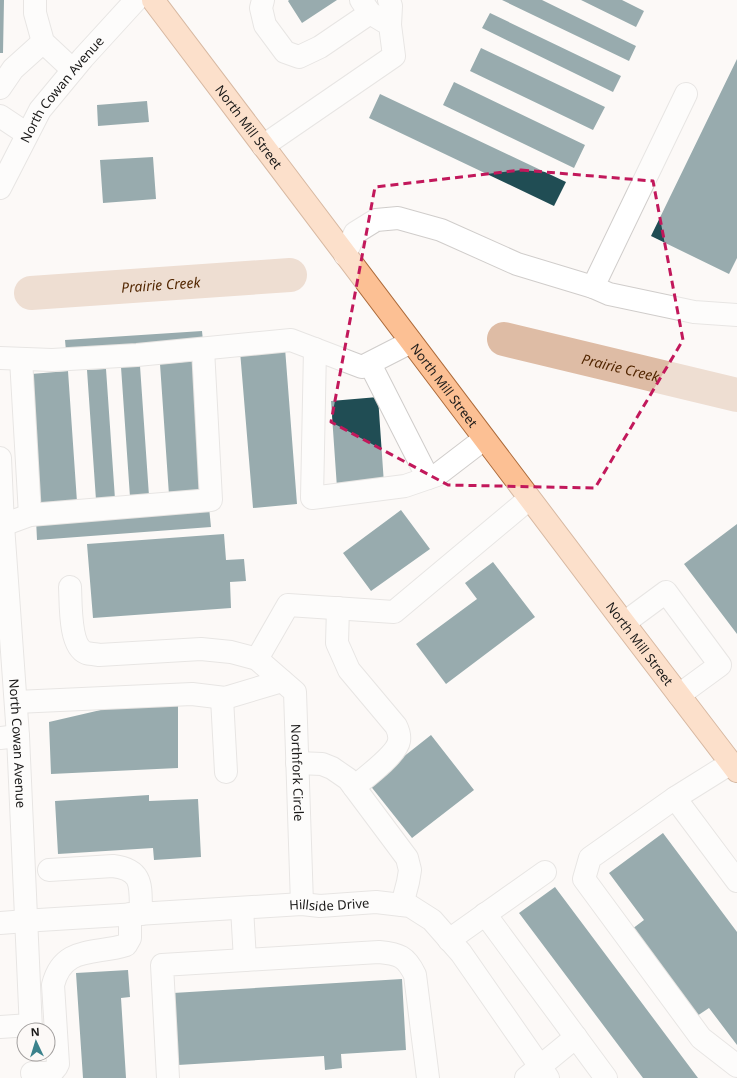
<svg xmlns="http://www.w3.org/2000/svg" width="737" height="1078" viewBox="0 0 737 1078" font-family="'Noto Sans',sans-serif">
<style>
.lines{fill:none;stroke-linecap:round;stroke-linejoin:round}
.river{stroke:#debca5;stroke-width:34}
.building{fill:#204d54}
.minor-casing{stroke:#d0cdcb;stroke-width:24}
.major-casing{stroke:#ac6a3a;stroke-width:24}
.minor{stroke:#fff;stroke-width:22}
.major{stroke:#fcc094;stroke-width:22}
.marked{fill:none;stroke:#c2185b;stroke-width:3;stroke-dasharray:8 5;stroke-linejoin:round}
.labels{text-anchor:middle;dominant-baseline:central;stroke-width:4;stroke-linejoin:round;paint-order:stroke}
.street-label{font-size:13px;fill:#1a1918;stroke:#fcf9f7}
.water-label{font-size:14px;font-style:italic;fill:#522600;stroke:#fcf9f7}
</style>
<rect width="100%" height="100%" fill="#fcf9f7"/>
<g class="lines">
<!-- river -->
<g class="river">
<path id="s1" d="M 31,293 L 290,275"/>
<path id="s2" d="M 504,339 L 737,395"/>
</g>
</g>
<!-- building -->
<path class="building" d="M 0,0 L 4,0 L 3,53 L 0,53 Z
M 289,0 L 337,0 L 302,23 L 288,1 Z
M 502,0 L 542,0 L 636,46 L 629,61 Z
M 581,0 L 622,0 L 644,11 L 636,27 Z
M 490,13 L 621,76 L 613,92 L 482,28 Z
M 481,48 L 605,107 L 593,130 L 470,71 Z
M 737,59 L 737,258 L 729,274 L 651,236 Z
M 454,82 L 585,145 L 574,168 L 443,105 Z
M 380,94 L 566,182 L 554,206 L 369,118 Z
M 147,101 L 149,122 L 98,126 L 97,105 Z
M 153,157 L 156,199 L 103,203 L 100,160 Z
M 202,331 L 203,341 L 66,351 L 65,340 Z
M 285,348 L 297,504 L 253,508 L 240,351 Z
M 196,361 L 205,492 L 169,495 L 160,364 Z
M 140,366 L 149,496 L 130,497 L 121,367 Z
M 106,369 L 115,499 L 96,500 L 87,370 Z
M 68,371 L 77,502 L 40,504 L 31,374 Z
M 378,397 L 384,484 L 337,488 L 331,401 Z
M 209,507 L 211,527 L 37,540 L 36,519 Z
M 401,510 L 430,549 L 371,591 L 343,553 Z
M 737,524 L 737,634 L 684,564 Z
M 224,534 L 226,560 L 244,559 L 246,581 L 230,582 L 231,608 L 93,618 L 87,544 Z
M 493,562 L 535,617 L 446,684 L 416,644 L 477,599 L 465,583 Z
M 178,703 L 178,768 L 51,774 L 49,722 L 105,709 Z
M 431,735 L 474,790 L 412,838 L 369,784 Z
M 149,795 L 149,801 L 198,799 L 201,857 L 154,860 L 153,848 L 58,854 L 55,801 Z
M 663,833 L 737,932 L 737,1045 L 709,1008 L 697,1016 L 632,929 L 644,920 L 609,873 Z
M 555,887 L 698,1078 L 643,1078 L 519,913 Z
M 128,970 L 130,997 L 121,998 L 126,1078 L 83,1078 L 76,973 Z
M 402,979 L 406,1050 L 341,1054 L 342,1068 L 325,1070 L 324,1056 L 178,1065 L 173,993 Z"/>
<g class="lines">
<!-- minor casing -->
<g class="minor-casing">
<g id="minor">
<path d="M 35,0 L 35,13 L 43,42 L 73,70"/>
<path d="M 263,0 L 261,8 L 265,25 L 285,52 L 299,57 L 320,47 L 370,13"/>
<path d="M 389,0 L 391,6 L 390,25"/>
<path d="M 0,88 L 13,69 L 43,42"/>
<path d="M 0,116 L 27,134"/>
<path d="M 263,146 L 394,56 L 390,25 L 370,13 L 361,0"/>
<path id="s3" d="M 0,188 L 40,110 L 83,58 L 136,0"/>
<path d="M 345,255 L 355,233 L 376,220 L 398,218 L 441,230 L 517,264 L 593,287 L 609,294 L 694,312 L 737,315"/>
<path d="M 593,287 L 686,94"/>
<path d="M 315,349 L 312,498 L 405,486 L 437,475 L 484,439"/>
<path d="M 0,358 L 52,360 L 137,355 L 291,340 L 362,367 L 411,342"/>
<path d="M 21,359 L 30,515"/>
<path d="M 370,364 L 428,478"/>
<path id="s4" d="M 0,458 L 3,525 L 18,736 L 31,1030"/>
<path d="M 0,526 L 30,515 L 211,500 L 203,349"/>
<path id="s5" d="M 70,587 C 71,603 69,646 86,653 C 90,654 95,654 99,655 L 201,649 L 231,652 L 257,659 L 295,692 L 302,904"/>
<path d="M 338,608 L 337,643 L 349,670 L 396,726 C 398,730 400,735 399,741 C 397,754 365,778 354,787"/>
<path d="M 624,623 L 666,592 L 720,665 L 679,695"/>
<path d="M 257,659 L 288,605 L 394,612 L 529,499"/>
<path d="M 222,698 L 226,772"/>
<path d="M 16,702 L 192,694 L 225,698 L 282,681"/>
<path d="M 0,738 L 18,736"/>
<path d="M 297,763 L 322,764 L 332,768 L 348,779 L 407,858 L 410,870 L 408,882 L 402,905"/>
<path d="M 731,763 L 675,798 L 590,858 L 584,879 L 701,1038 L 737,1066"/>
<path d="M 675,798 L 737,881"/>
<path d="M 49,870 L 113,866 C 145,870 140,888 141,914"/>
<path d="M 242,908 L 245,960 L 379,952 C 399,954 406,956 415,975 L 428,1078"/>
<path d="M 485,914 L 606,1078"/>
<path id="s6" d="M 0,923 L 39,920 L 302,904 L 320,906 L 376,902 L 410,906 L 432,920 L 461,953 L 548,1078"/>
<path d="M 449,940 L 545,872"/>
<path d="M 0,1027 L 30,1025"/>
<path d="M 32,1073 C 43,1073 54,1075 58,1064 L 53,985 C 63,945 95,955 126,945 L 130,938 L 130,914"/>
<path d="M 168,1078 L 162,965 L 245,960"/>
<path d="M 526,1078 L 576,1037"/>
</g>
</g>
<!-- major casing -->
<g class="major-casing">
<g id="major">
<path id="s7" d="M 153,0 L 624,623 L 737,771"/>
</g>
</g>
<!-- minor -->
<use href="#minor" class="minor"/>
<!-- major -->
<use href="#major" class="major"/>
</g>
<!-- marked area -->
<path d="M0 0H737V1078H0ZM 521,170 L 653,181 L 683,340 L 595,488 L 448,485 L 331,422 L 375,187 Z" fill="#fcf9f7" fill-opacity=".55" fill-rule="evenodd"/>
<path class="marked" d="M 521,170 L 653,181 L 683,340 L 595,488 L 448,485 L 331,422 L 375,187 Z"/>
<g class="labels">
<!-- street labels -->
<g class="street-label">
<text stroke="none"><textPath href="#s3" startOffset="117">North Cowan Avenue</textPath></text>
<text stroke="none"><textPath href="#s7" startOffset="159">North Mill Street</textPath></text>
<text stroke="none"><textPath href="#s7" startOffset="483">North Mill Street</textPath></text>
<text stroke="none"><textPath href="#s7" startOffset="807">North Mill Street</textPath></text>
<text stroke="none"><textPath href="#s4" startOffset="286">North Cowan Avenue</textPath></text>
<text stroke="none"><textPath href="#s5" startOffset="374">Northfork Circle</textPath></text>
<text stroke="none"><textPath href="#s6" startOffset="330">Hillside Drive</textPath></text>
</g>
<!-- water labels -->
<g class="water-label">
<text stroke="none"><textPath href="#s1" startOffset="130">Prairie Creek</textPath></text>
<text stroke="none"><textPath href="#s2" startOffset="120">Prairie Creek</textPath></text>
</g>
</g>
<!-- north arrow -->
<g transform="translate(36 1042) rotate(356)"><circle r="19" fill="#fcf9f7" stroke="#a29f9e"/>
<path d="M0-3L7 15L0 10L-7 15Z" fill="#3b828c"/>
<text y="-6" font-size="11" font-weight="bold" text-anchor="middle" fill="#1a1918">N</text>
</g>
</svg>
